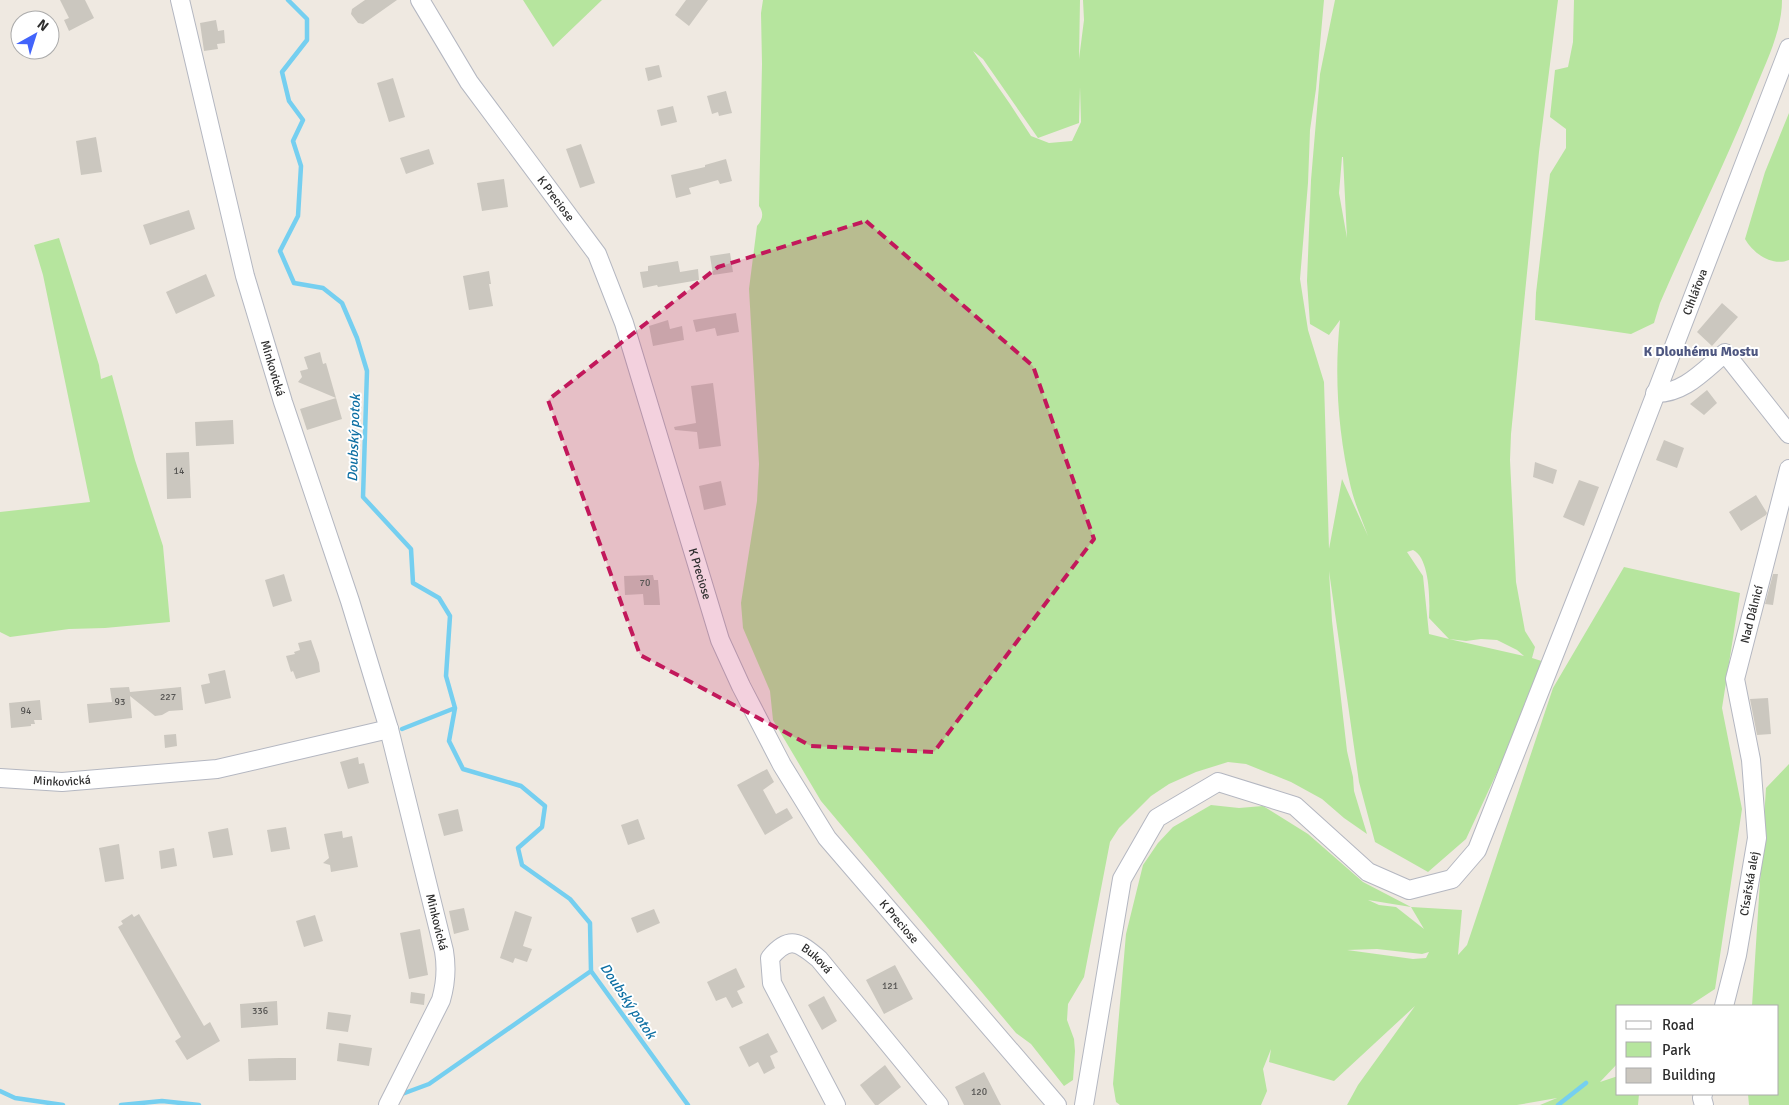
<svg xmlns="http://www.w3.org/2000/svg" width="1789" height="1105" viewBox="0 0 1789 1105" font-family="Signika,sans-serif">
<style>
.green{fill:#b6e59e;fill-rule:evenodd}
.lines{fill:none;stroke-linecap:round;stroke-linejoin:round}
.stream{stroke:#75cff0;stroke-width:4.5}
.building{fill:#cbc7bf}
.minor-casing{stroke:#b4b7c1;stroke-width:20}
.minor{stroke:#fff;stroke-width:18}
.marked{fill:#c2185b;fill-opacity:0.2;stroke:#c2185b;stroke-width:4;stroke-dasharray:10 6;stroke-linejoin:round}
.labels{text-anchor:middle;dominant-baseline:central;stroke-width:4;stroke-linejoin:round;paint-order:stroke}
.number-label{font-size:10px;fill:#555452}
.street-label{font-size:12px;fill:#2e2e2e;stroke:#fff}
.neighbourhood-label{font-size:14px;font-weight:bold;fill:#4d5680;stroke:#fff}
.water-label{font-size:14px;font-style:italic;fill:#0d6fa3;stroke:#fff}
</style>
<rect width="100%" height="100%" fill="#efe9e1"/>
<!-- green -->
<path class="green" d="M 523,0 L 602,0 L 553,47 Z
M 763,0 L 1080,0 L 1079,59 L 1084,20 L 1083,0 L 1324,0 L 1316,89 L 1310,130 L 1308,183 L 1300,279 L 1308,330 L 1324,382 L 1329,549 L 1342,479 L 1368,536 C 1362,520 1355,504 1351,488 C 1338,434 1334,375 1340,320 L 1329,335 L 1310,324 L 1307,281 L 1311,180 L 1320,74 L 1335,0 L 1558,0 L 1539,152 L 1511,434 L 1510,460 L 1516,582 L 1525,631 L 1535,647 L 1532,658 L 1548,663 L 1466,839 L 1428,872 L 1375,842 L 1359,782 L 1329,571 L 1332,621 L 1347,751 L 1353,777 L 1354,791 L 1367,834 L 1344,818 L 1322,799 L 1291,782 L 1246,764 L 1228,762 L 1196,772 L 1169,784 L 1151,796 L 1119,828 L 1110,842 L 1084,977 L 1068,1004 L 1067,1020 L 1074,1039 L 1075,1051 L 1073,1080 L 1064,1086 L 1031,1044 L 1016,1033 L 821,801 L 773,720 L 770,691 L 743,628 L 741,603 L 757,501 L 759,464 L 749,289 L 757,226 C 763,219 764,213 759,206 L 762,64 L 761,13 ZM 973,51 L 983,59 L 1038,138 L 1079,123 L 1080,87 L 1081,122 L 1072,141 L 1049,143 L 1031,136 L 1010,104 ZM 1342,157 L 1343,157 L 1347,238 L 1339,193 ZM 1413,550 C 1430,558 1430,601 1429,618 L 1449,639 L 1429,634 L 1423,576 L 1407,552 ZM 1449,639 L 1466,641 L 1481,639 L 1497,640 L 1517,650 L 1524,656 Z
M 1574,0 L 1782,0 C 1782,30 1767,60 1756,87 C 1727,160 1691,231 1660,303 L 1654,323 L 1631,334 L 1535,320 L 1536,293 L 1550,174 L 1566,148 L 1566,129 L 1550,117 L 1555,70 L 1568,67 L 1573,42 Z
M 1789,113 L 1789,260 C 1772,267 1753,253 1745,239 L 1765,172 Z
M 59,238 L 99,365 L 101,379 L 112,375 L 135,460 L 163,546 L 170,622 L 105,628 L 69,629 L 10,637 L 0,632 L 0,512 L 90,502 L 43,275 L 34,245 Z
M 1624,567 L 1740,593 L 1722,708 L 1742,809 L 1715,989 L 1689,1006 L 1618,1006 L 1618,1063 L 1600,1082 L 1618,1076 L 1618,1094 L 1639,1094 L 1638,1105 L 1540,1105 L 1557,1098 L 1517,1105 L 1347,1105 L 1358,1085 L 1415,1006 L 1334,1081 L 1269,1062 L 1271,1049 L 1263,1069 L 1267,1091 L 1261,1105 L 1120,1105 L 1116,1102 L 1113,1084 L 1126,934 L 1143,865 L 1158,843 L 1173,827 L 1211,805 L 1239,808 L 1263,806 L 1308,834 L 1363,882 L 1411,907 L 1462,910 L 1458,955 L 1467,945 L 1553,688 ZM 1368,900 L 1411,907 L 1424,929 L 1396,907 L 1379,905 ZM 1377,949 L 1422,954 L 1429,952 L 1426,958 L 1413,959 L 1347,950 Z
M 1789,764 L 1789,1105 L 1749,1105 L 1748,1094 L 1778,1094 L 1778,1006 L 1752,1006 L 1766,788 Z"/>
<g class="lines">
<!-- stream -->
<path class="stream" d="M 288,0 L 307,19 L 307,40 L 282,72 L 289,101 L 303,120 L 293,141 L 301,166 L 298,216 L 280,251 L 294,283 L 323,288 L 342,303 L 357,338 L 367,371 L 363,497 L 411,549 L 413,583 L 439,598 L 450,616 L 446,676 L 455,708 L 449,741 L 463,769 L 521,786 L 545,806 L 542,827 L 518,848 L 522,865 L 570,899 L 590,923 L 591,971 L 688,1105
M 402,729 L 455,708
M 0,1091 L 15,1098 L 63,1105
M 402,1094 L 429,1084 L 591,971
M 121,1105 L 162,1101 L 199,1105
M 1558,1105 L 1586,1083"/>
</g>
<!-- building -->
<path class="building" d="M 60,0 L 85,0 L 94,18 L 69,31 L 64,20 L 69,18 Z
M 365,0 L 397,0 L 363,24 L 358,23 L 351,14 L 352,9 Z
M 686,0 L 708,0 L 689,26 L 675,15 Z
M 216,20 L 218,31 L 224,30 L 225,43 L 217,44 L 218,49 L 204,51 L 200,23 Z
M 659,65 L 662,77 L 648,81 L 645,68 Z
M 393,78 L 405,117 L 389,122 L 377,83 Z
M 726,91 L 732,113 L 719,116 L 718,112 L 712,114 L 707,96 Z
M 673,106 L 677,122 L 661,126 L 657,110 Z
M 96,137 L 102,172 L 81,175 L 76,141 Z
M 581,144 L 595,183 L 580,188 L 566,149 Z
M 429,149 L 434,164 L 406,174 L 400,158 Z
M 726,159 L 732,181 L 720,184 L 718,180 L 689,188 L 691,194 L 676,198 L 671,175 L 705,167 L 705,165 Z
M 504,179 L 508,207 L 482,211 L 477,183 Z
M 189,210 L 195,229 L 150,245 L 143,225 Z
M 730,253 L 733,272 L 713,275 L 710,256 Z
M 678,261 L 680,272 L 698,269 L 699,280 L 658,287 L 657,285 L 643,288 L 640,272 L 648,271 L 648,266 Z
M 489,271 L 491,284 L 489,284 L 493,306 L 469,310 L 463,276 Z
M 206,274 L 215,296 L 176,314 L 166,292 Z
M 1722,303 L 1738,317 L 1712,346 L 1697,332 Z
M 736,313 L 739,332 L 717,336 L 715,328 L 696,332 L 693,320 Z
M 668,320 L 670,329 L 682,326 L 684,340 L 653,346 L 649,326 Z
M 320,352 L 323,364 L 326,363 L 342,419 L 307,430 L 300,409 L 336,398 L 298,382 L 302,377 L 300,371 L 308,369 L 304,357 Z
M 713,383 L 721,446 L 699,449 L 697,432 L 675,430 L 674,427 L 696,423 L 691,386 Z
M 1707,390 L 1717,403 L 1704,415 L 1690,404 Z
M 233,420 L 234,444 L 196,446 L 195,422 Z
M 1664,440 L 1684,448 L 1677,468 L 1656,460 Z
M 189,452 L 191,498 L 167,499 L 166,453 Z
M 1535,462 L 1557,470 L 1553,484 L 1533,477 Z
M 1579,480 L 1599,487 L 1584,526 L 1563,517 Z
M 721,481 L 726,505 L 704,510 L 699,486 Z
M 1756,495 L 1767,513 L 1766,515 L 1741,531 L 1729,512 Z
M 284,574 L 292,601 L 273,607 L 265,580 Z
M 1773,574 L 1778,574 L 1773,605 L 1765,604 Z
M 653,575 L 654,580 L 658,580 L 660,605 L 644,605 L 643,594 L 625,595 L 624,576 Z
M 311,640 L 319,663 L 320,672 L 296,679 L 293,671 L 291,672 L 286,656 L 295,654 L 294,652 L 300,650 L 298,643 Z
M 225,670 L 231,698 L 205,704 L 201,685 L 210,683 L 208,674 Z
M 129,687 L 130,692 L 181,687 L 183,710 L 169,711 L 162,715 L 155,716 L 130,696 L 132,718 L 89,723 L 87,704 L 112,702 L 110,688 Z
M 1768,698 L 1771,734 L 1757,735 L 1750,699 Z
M 40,700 L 42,720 L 34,720 L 35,724 L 31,724 L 31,726 L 11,728 L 9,703 Z
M 176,734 L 177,746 L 165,748 L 164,735 Z
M 358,757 L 359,764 L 364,763 L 369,783 L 348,789 L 340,762 Z
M 767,769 L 774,782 L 763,790 L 776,814 L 787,808 L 793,818 L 765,835 L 737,785 Z
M 458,809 L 463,831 L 444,836 L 438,814 Z
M 638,819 L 645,839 L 628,845 L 621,825 Z
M 286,827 L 290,849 L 271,852 L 267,830 Z
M 228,828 L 233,855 L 213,858 L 208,832 Z
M 342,831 L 343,838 L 352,836 L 358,867 L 331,872 L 330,865 L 323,863 L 329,858 L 324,834 Z
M 119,844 L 124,879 L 105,882 L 99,848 Z
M 174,848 L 177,866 L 161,869 L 159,851 Z
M 464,908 L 469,930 L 454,934 L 449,911 Z
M 654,909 L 660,923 L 637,933 L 631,918 Z
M 515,911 L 532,917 L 523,946 L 532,949 L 527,962 L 515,958 L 513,963 L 500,958 Z
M 132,914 L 134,917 L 139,914 L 204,1026 L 210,1022 L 220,1041 L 187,1060 L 175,1041 L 181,1037 L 118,927 L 123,924 L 121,921 Z
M 315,915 L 323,941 L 304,947 L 296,921 Z
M 420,929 L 428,975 L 409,979 L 400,933 Z
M 895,965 L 913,999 L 884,1014 L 866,980 Z
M 736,968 L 745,987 L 737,991 L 743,1003 L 732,1008 L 726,997 L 716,1001 L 707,982 Z
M 411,992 L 425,994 L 424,1005 L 410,1003 Z
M 824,996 L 837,1021 L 822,1030 L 808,1005 Z
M 277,1001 L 278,1025 L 241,1028 L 240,1004 Z
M 328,1012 L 351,1015 L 348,1032 L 326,1029 Z
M 768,1033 L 778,1052 L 770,1056 L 775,1068 L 764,1074 L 758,1062 L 749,1067 L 739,1047 Z
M 339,1043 L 372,1048 L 369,1066 L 337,1061 Z
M 279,1058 L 296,1058 L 296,1080 L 249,1081 L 248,1059 Z
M 885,1065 L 901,1087 L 878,1105 L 875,1105 L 860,1085 Z
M 984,1072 L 1001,1105 L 964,1105 L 955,1087 Z"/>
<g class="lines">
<!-- minor casing -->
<g class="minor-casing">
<g id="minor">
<path id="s1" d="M 180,0 L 245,276 L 283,402 L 350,601 L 389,729 L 444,951 C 447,969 446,983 441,1000 L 388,1105"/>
<path id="s2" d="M 420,0 L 469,82 L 597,254 L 624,323 L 720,640 L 741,686 L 782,765 L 827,838 L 1057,1105"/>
<path d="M 1655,393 C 1684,394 1704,370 1725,353 L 1789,434"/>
<path id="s3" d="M 0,778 L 62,782 L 217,769 L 389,729"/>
<path id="s4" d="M 1724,1006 L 1737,955 L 1757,838 L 1751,760 L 1735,679 L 1789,469"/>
<path d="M 1703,1094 L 1702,1098 L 1704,1105"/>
<path id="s5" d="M 836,1105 L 772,983 L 770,958 C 789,935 799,942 819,959 L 939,1105"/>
<path id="s6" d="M 1084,1105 L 1122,879 L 1157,818 L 1218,782 L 1295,806 L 1368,872 L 1409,890 L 1452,879 L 1477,850 L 1601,536 L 1789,48"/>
</g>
</g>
<!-- minor -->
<use href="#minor" class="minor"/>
</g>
<!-- marked area -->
<path class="marked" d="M 866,221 L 1033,366 L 1094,539 L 934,752 L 811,746 L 640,655 L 548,400 L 718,267 Z"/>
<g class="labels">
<!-- number labels -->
<g class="number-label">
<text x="179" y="471">14</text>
<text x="645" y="583">70</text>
<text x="168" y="697">227</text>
<text x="120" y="702">93</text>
<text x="26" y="711">94</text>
<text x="890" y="986">121</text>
<text x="260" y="1011">336</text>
<text x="979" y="1092">120</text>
</g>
<!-- street labels -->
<g class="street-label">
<text stroke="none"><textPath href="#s2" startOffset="241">K Preciose</textPath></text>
<text stroke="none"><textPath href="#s6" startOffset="1276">Cihlářova</textPath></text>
<text stroke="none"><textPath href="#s1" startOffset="380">Minkovická</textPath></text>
<text stroke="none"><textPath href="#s2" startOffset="646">K Preciose</textPath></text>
<text stroke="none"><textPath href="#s4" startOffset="399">Nad Dálnicí</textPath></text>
<text stroke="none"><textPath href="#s3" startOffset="62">Minkovická</textPath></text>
<text stroke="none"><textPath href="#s4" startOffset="125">Císařská alej</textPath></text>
<text stroke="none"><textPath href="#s1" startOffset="958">Minkovická</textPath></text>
<text stroke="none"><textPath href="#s2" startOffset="1051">K Preciose</textPath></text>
<text stroke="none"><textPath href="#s5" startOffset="220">Buková</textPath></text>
</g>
<!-- neighbourhood labels -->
<g class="neighbourhood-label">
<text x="1701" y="351">K Dlouhému Mostu</text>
</g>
<!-- water labels -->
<g class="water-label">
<text transform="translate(354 438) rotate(-88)">Doubský potok</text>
<text transform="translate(628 1001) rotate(56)">Doubský potok</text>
</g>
</g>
<!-- legend -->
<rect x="1616" y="1005" width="162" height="90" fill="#ffffff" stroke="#ababab"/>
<rect x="1626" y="1021" width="25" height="8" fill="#ffffff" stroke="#ababab"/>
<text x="1662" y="1030" font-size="15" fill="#2e2e2e">Road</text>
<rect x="1626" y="1042" width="25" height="15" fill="#b6e59e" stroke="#ababab"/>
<text x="1662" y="1055" font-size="15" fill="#2e2e2e">Park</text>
<rect x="1626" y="1068" width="25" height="15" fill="#cbc7bf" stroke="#ababab"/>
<text x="1662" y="1080" font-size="15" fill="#2e2e2e">Building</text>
<!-- north arrow -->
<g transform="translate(35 35) rotate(39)"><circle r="24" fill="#ffffff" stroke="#ababab"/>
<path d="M0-4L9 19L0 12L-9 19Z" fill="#4264fb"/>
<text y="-8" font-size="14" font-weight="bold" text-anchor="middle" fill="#2e2e2e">N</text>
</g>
</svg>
